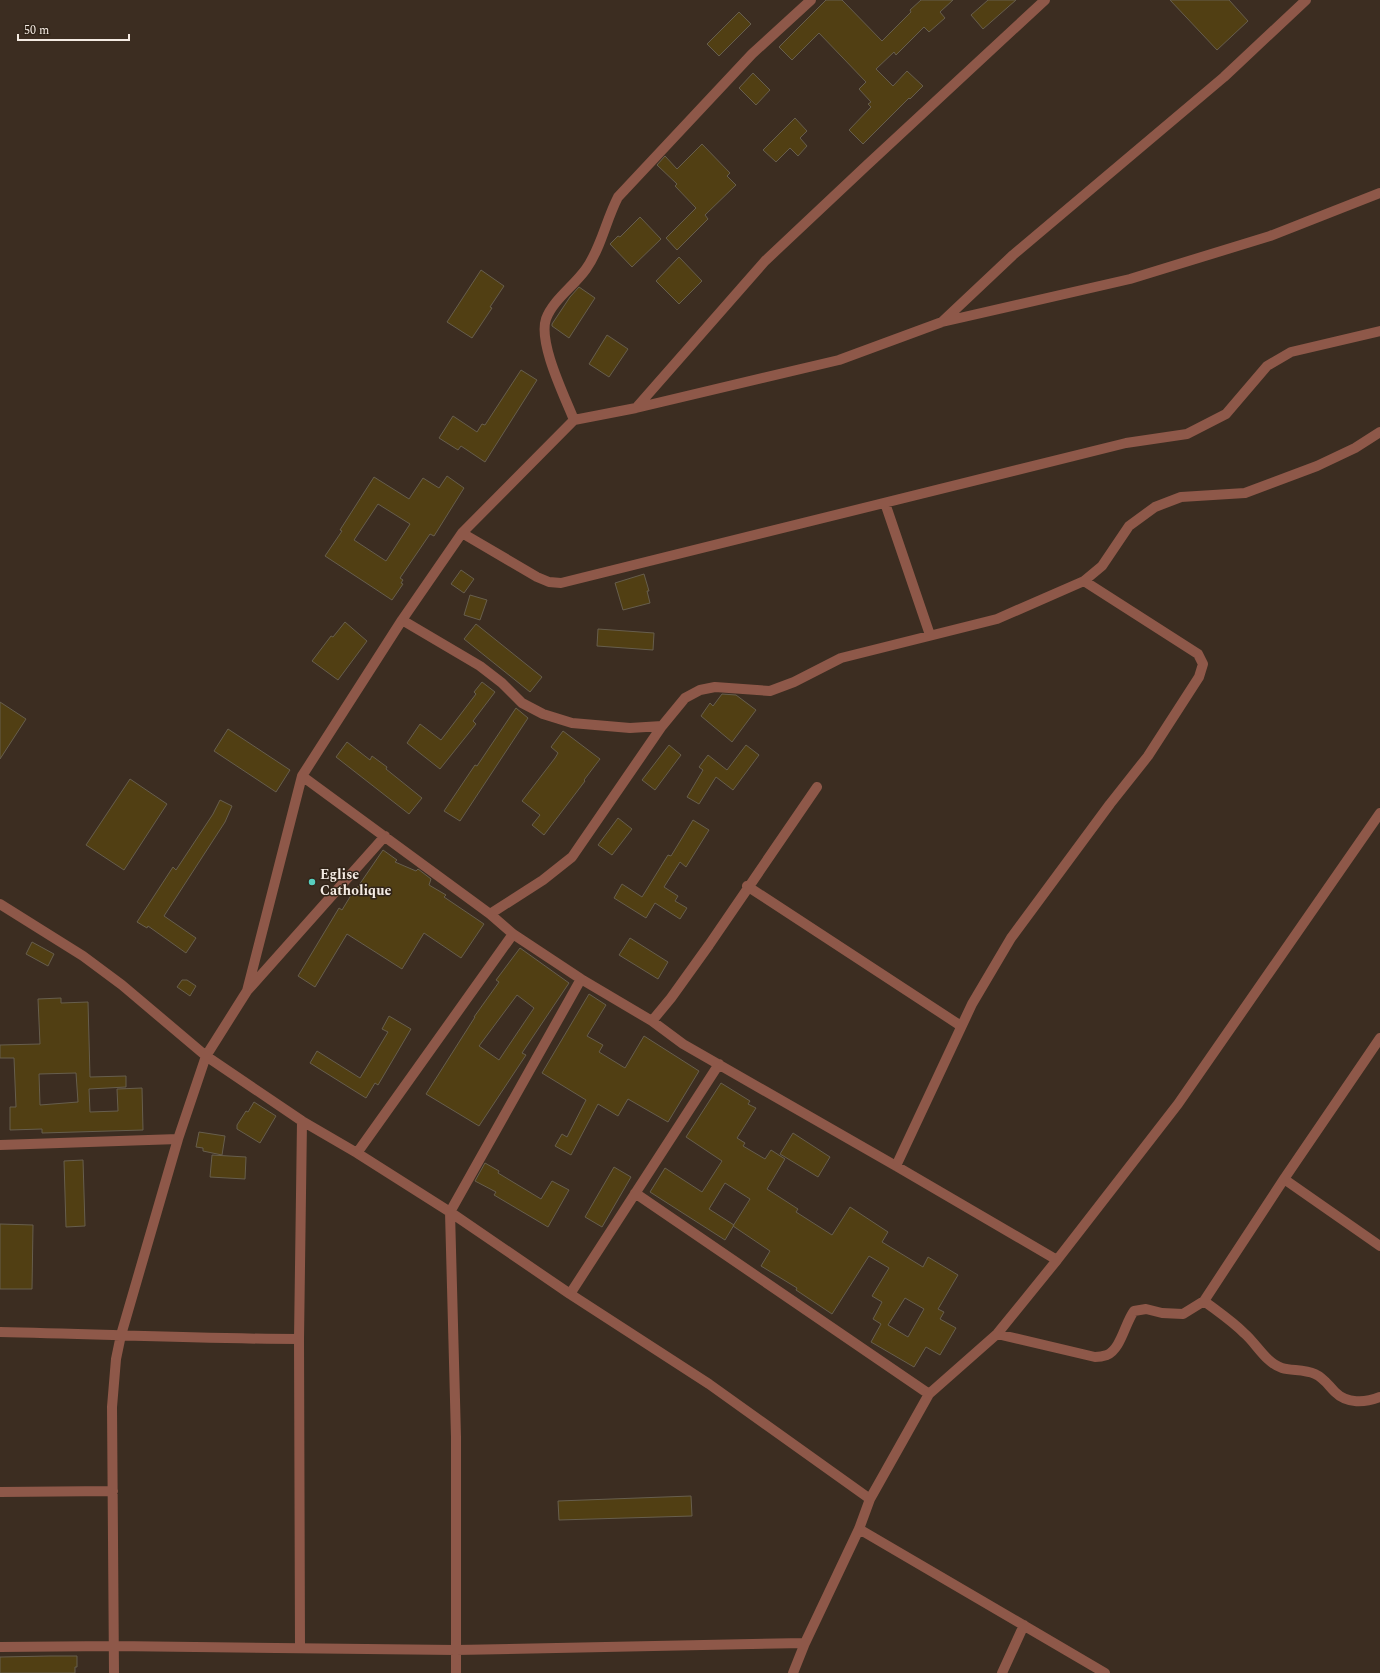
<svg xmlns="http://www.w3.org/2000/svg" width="1380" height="1673" viewBox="0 0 1380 1673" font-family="Spectral,serif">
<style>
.building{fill:#513f13;stroke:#675e4d;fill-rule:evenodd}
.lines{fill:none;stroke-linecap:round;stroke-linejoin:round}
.minor{stroke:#8e5849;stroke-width:10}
.poi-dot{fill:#58cebf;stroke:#312418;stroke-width:1.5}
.labels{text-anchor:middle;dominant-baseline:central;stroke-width:3;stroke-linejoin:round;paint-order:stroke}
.poi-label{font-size:14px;font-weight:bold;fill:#f4ebe3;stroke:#312418;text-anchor:start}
</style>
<rect width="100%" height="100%" fill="#3c2d21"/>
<!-- building -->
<path class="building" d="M 826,0 L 842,0 L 882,41 L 911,12 L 910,10 L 921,0 L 953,0 L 940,12 L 945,18 L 929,32 L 924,27 L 896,55 L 894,52 L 876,69 L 893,86 L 907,71 L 923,86 L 910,99 L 909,98 L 863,144 L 849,130 L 871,107 L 868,104 L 871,102 L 859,89 L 866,82 L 819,33 L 792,60 L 779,47 Z
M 988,0 L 1016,0 L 983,29 L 971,15 Z
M 1170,0 L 1229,0 L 1248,21 L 1217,50 Z
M 739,12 L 751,24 L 719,56 L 707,44 Z
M 753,73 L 770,90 L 756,105 L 739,88 Z
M 795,118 L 807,131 L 800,138 L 807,146 L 798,156 L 790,148 L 776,162 L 763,150 Z
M 702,144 L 730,173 L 727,176 L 736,185 L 705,215 L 708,219 L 677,250 L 666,238 L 696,208 L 675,186 L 677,184 L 657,165 L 665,156 L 677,169 Z
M 640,217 L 661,239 L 632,267 L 610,244 L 618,236 L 620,237 Z
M 679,257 L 702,281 L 679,304 L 656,281 Z
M 481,270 L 504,286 L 490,307 L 492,308 L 472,338 L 447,322 Z
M 579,287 L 595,298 L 569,338 L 552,326 L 552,324 L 570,297 Z
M 607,335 L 628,349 L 609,377 L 589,364 Z
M 521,370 L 537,380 L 485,462 L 461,446 L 458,450 L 439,438 L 453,416 L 477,432 L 482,424 L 485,425 Z
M 447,476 L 464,488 L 434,536 L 430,534 L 400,578 L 403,580 L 401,583 L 403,584 L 392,600 L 325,556 L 342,531 L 340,530 L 374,477 L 409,499 L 423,478 L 439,488 ZM 378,504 L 410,524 L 386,561 L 354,540 Z
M 461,570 L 474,579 L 464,593 L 451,584 Z
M 644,574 L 649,591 L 647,591 L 650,603 L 623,610 L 615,583 Z
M 470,595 L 487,600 L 480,620 L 464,615 Z
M 345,622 L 367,641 L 338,680 L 312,661 L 331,636 L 333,637 Z
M 476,624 L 542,677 L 530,692 L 464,639 Z
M 598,629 L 654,633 L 653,650 L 597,646 Z
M 482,682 L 495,692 L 473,721 L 476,724 L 440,769 L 407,743 L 420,724 L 441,740 L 476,694 L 474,692 Z
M 722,694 L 736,695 L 756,710 L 732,742 L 701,716 L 710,703 L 713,706 Z
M 0,702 L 26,719 L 0,759 Z
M 516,708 L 528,718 L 460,821 L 444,811 L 475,765 L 477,766 Z
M 228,729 L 290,770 L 276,792 L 214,751 Z
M 563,731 L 600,759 L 584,780 L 585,781 L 544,835 L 532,825 L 540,815 L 522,801 L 555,758 L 558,753 L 551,747 Z
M 347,742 L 370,760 L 372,756 L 387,767 L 386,769 L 422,798 L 409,814 L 336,757 Z
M 669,745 L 681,755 L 655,790 L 642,780 Z
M 746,745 L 759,755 L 733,790 L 716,777 L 699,804 L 687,797 L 703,770 L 699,767 L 708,755 L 727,770 Z
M 130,779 L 167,804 L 124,870 L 86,845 Z
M 220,800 L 232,806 L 225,822 L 164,916 L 196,938 L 186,953 L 148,926 L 147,928 L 137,922 L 173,867 L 176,870 L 213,814 Z
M 618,818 L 632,829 L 612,855 L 598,845 Z
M 693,820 L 709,830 L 686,867 L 680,862 L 664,887 L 678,896 L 675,901 L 687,908 L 680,919 L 655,903 L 646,918 L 614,898 L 622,884 L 642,897 L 668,855 L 671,856 Z
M 383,850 L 397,860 L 395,862 L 416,871 L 418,869 L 431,879 L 429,885 L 446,895 L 444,897 L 484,924 L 461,958 L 424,933 L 402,969 L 347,934 L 315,987 L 298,976 L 339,908 L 342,910 L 356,887 L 357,888 Z
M 630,938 L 668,962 L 658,979 L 619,955 Z
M 32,942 L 54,954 L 48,966 L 26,954 Z
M 520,948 L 569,983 L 522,1053 L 526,1055 L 479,1126 L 426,1094 L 475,1017 L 474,1017 L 499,982 L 496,980 ZM 517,995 L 534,1008 L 499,1060 L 479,1046 Z
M 182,980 L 187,980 L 196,986 L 190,996 L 177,987 Z
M 589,994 L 606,1005 L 587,1036 L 603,1045 L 599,1052 L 625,1068 L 644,1036 L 699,1071 L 668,1122 L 628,1099 L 618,1116 L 598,1104 L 571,1155 L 555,1146 L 562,1134 L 567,1137 L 586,1100 L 542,1073 Z
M 61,998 L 61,1003 L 88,1002 L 90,1077 L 126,1076 L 126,1087 L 89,1089 L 90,1112 L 118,1111 L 117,1089 L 142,1088 L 143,1130 L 42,1133 L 42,1129 L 10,1130 L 10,1107 L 16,1107 L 14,1058 L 0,1058 L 0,1045 L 40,1044 L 38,999 ZM 76,1073 L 78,1102 L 40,1105 L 39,1074 Z
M 389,1016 L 411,1029 L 378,1085 L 375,1083 L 366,1098 L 310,1063 L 317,1051 L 360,1078 L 388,1032 L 382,1029 Z
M 721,1083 L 750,1101 L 748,1104 L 756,1108 L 737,1138 L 745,1143 L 743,1146 L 765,1159 L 771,1150 L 785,1159 L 767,1189 L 798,1209 L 796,1212 L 832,1235 L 850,1207 L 888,1232 L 882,1242 L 923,1267 L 928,1257 L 958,1275 L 938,1309 L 944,1312 L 940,1319 L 956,1328 L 940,1355 L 926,1347 L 914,1367 L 871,1342 L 881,1324 L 873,1319 L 882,1302 L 872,1296 L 889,1268 L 869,1256 L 832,1314 L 796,1290 L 797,1288 L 761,1266 L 770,1251 L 733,1226 L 750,1199 L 725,1183 L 709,1209 L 734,1225 L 725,1240 L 650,1192 L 665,1168 L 702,1192 L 722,1161 L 686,1137 ZM 905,1298 L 924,1309 L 908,1337 L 888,1325 Z
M 254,1102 L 276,1116 L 260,1143 L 237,1129 L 237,1125 L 246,1111 L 248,1112 Z
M 199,1132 L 225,1136 L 222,1155 L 203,1151 L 203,1148 L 196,1147 Z
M 793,1133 L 830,1157 L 818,1177 L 780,1154 Z
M 212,1155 L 246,1157 L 245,1179 L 210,1177 Z
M 83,1160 L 85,1226 L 66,1227 L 64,1161 Z
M 485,1163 L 499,1171 L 498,1173 L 541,1199 L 552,1181 L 569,1190 L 548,1227 L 494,1195 L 496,1192 L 475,1181 Z
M 614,1167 L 631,1177 L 602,1227 L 585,1217 Z
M 0,1224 L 33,1225 L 32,1289 L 0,1289 Z
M 691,1496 L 692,1516 L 559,1520 L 558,1501 Z
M 50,1656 L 77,1656 L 77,1667 L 75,1667 L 75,1673 L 0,1673 L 0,1657 Z"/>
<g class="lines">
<!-- minor -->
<path class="minor" d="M 942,322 L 1013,255 L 1224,77 L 1306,0
M 636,408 L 765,261 L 866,166 L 1045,0
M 574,420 C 565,397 538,343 546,319 C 553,300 574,286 586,269 C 601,248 606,220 618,197 L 752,54 L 811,0
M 885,503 L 930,635
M 462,533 L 537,577 L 549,582 L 561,583 L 1126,443 L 1187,434 L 1226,414 L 1267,366 L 1291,352 L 1380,331
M 402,620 L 480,666 L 502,683 L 522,703 L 543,714 L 572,723 L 630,728 L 662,726
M 302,776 L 402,620 L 462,533 L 574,420 L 636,408 L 839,360 L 942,322 L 1130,279 L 1270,236 L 1380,193
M 747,886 L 961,1026
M 0,904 L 83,956 L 122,985 L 206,1056 L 302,1121 L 357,1153 L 450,1212 L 570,1294 L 709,1384 L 870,1499
M 490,914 L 543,880 L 572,857 L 662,726 L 685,698 L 700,690 L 715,687 L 770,691 L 794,682 L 841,658 L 997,619 L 1084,581 L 1102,566 L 1129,526 L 1155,507 L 1181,497 L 1245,493 L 1317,466 L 1355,448 L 1380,432
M 247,991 L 302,776 L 490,914 L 513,934 L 581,979 L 652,1021 L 683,1044 L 896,1166 L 1057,1260 L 997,1334 L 929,1394 L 870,1499 L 859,1529 L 805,1643 L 793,1673
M 652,1021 L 671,998 L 709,945 L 817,787
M 0,1145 L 178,1139
M 357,1153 L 513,934
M 896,1166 L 972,1004 L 1011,938 L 1110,804 L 1148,756 L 1199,677 L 1203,664 L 1198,654 L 1084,581
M 1284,1179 L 1380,1246
M 635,1193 L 929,1394
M 1057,1260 L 1178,1104 L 1380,813
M 570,1294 L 719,1064
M 1204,1301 C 1217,1311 1232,1321 1244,1333 C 1256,1343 1266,1363 1282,1368 C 1292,1371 1304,1369 1315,1374 C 1324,1378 1328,1385 1335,1392 C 1347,1404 1365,1403 1380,1397
M 0,1332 C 100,1334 200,1339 299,1339
M 997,1334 L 1095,1357 C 1099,1357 1104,1356 1107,1355 C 1121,1349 1125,1323 1134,1311 L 1146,1309 L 1162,1313 L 1183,1314 L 1204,1301 L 1284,1179 L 1380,1038
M 0,1492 L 113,1491
M 859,1529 L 1105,1673
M 0,1647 L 114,1646 L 456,1650 L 805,1643
M 300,1647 L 299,1339 L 302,1121
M 114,1673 L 112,1407 L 116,1359 L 121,1335 L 178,1139 L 206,1056 L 247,991 L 385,836
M 456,1673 L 456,1437 L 450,1212 L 581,979
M 1002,1673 L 1024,1625"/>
</g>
<!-- markers -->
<circle class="poi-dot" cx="312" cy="882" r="4"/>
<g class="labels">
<!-- poi labels -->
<g class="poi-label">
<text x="320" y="874">Eglise<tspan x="320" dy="16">Catholique</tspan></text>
</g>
</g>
<!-- scale -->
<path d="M18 34v6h111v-6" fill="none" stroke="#f4ebe3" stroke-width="2"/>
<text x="24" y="34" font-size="12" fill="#f4ebe3" stroke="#312418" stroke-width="3" paint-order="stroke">50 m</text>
</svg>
